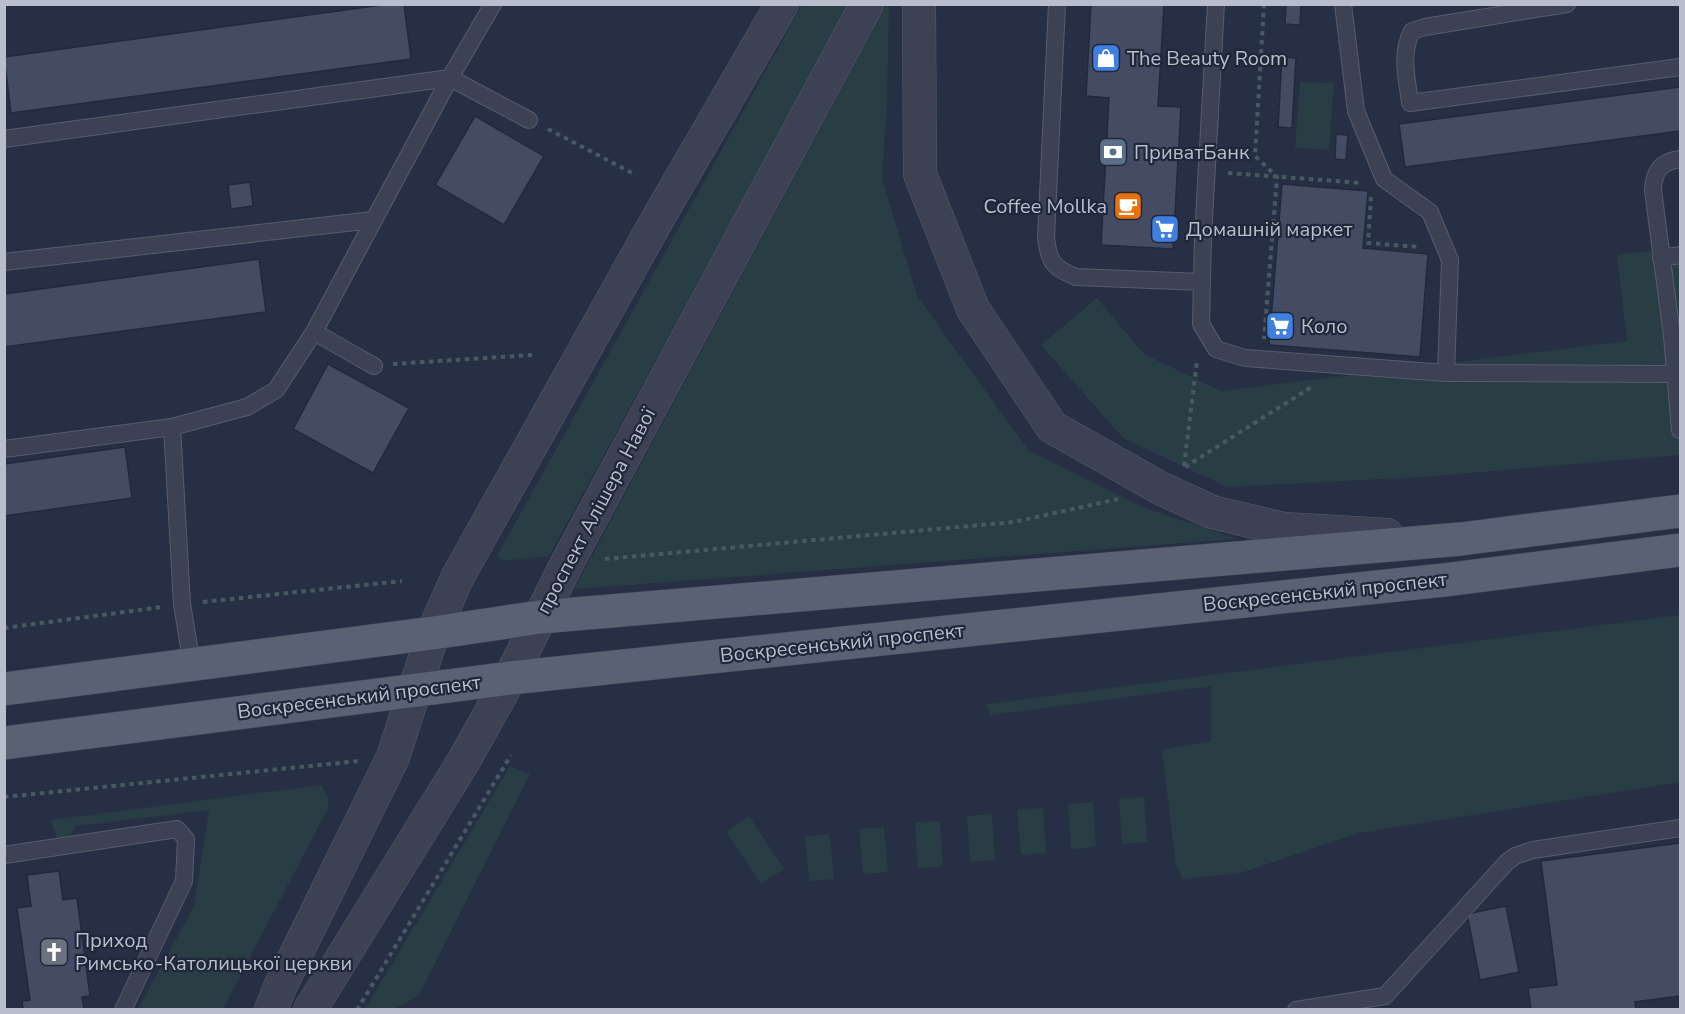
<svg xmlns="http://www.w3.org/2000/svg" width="1685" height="1014" viewBox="0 0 1685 1014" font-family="'Nunito Sans',sans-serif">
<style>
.green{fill:#293d45}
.building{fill:#444c64;stroke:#22293b;stroke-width:1.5}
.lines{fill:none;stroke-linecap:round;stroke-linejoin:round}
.service-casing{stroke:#575d6e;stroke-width:18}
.tertiary-casing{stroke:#575d6e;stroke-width:34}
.primary-casing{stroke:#454b5d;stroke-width:34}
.path{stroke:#485a61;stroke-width:4;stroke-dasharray:4.5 4.5;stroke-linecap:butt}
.service{stroke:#3c4253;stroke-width:16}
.tertiary{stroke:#3c4253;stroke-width:33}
.primary{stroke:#5a6173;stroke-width:33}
.labels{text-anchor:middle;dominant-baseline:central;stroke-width:4.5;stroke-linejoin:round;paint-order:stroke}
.poi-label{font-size:20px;fill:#b9becd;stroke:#202739;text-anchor:start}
.street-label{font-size:20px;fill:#b9becd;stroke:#202739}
</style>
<rect width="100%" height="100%" fill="#272f44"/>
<!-- green -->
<path class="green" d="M 802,5 L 849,5 L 549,556 L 503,561 L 497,556 Z
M 886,5 L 889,5 L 887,104 L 882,178 L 917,296 L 1029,451 L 1145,508 L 1237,539 L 574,589 Z
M 1300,82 L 1334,83 L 1329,150 L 1295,148 Z
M 1680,247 L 1680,455 L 1423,477 L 1227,487 L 1123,438 L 1041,345 L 1097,298 L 1144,354 L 1221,391 L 1627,341 L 1617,255 Z
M 1680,615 L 1680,782 L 1359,833 L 1241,873 L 1183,879 L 1176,866 L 1162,750 L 1211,741 L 1211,686 L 991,715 L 986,704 Z
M 510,766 L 530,774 L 419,995 L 395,1009 L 365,1009 Z
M 321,785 L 328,796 L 328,808 L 223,1009 L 138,1009 L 194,906 L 209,810 L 75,826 L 72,835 L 57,839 L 51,820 Z
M 1144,797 L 1147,842 L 1122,844 L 1119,799 Z
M 1093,802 L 1096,847 L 1071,849 L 1068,804 Z
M 1043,808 L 1046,853 L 1021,855 L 1017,810 Z
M 992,814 L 995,860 L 970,862 L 967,816 Z
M 749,816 L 784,869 L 761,884 L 726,832 Z
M 940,821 L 943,866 L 918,868 L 915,823 Z
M 884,827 L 888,872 L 863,874 L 859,829 Z
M 830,834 L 834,879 L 809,881 L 805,836 Z"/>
<!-- building -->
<path class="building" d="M 389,4 L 404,4 L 411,59 L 11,113 L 4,57 Z
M 1091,4 L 1164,4 L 1158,106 L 1181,107 L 1173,249 L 1101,245 L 1109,98 L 1086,96 Z
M 1286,4 L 1301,4 L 1300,25 L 1285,24 Z
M 1282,57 L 1296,58 L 1292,128 L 1278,127 Z
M 1680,87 L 1680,131 L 1405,167 L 1399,124 Z
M 475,116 L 544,156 L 504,225 L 435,185 Z
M 1336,134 L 1348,135 L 1346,160 L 1335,159 Z
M 250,182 L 253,206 L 231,209 L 228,185 Z
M 1282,184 L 1368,191 L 1363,248 L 1428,254 L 1420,357 L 1269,345 Z
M 259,259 L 266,312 L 4,347 L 4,294 Z
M 328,364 L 409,408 L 373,473 L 293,429 Z
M 125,447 L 132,498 L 4,516 L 4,464 Z
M 1680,843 L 1680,996 L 1635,1002 L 1636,1010 L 1531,1010 L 1528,988 L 1557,985 L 1541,861 Z
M 59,871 L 63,900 L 77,898 L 90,996 L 82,997 L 84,1009 L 15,1010 L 23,1008 L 22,1001 L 30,1000 L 17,908 L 31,906 L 27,875 Z
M 1506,906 L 1519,972 L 1480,980 L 1467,914 Z"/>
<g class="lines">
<!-- service casing -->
<g class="service-casing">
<path id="service" d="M 1057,4 L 1046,238 C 1049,262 1053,268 1076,277 L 1202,282
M 1216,4 L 1203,237 L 1201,324 L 1216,349 L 1245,358 L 1446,373 L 1675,374
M 1343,4 L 1356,111 L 1384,179 L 1430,212 L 1450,260 L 1446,373
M 1567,4 L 1425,27 L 1412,31 C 1400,55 1407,78 1410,103 L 1680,67
M 4,139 L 450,78 L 529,120
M 1680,159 C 1661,162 1654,170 1653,190 L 1672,336 L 1680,430
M 1661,258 L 1680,255
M 4,262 L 373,220
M 314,332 L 374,366
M 172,427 L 182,604 L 192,665
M 4,449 L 172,427 L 247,407 L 276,390 L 314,332 L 450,78 L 493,4
M 4,855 L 177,829 L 186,839 L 184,881 L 123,1010
M 1296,1010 L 1385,996 L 1507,862 L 1515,856 L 1533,850 L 1680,828"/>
</g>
<!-- tertiary casing -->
<g class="tertiary-casing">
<path id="tertiary" d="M 919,4 L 920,174 L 973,309 L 1052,427 L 1160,488 L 1212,512 L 1284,529 L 1387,535
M 271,1010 L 280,987 L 393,757 L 433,633 L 457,578 L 661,213 L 782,4
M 310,1010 L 463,762 L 510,678 L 567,563 L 867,4"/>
</g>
<!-- primary casing -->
<g class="primary-casing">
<path id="primary" d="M 4,689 L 433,633 L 540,617 L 1461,539 L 1680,511
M 4,743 L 510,678 L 1444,580 L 1680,550"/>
</g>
<!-- path -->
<path class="path" d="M 1264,4 L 1255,156 L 1277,177 L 1264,339
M 548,129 L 636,175
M 1228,173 L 1362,183
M 1371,197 L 1368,243 L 1420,247
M 393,364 L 532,355
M 1184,466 L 1197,361
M 1185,467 L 1313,386
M 605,559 L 1014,522 L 1118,499
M 203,602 L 402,581
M 4,628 L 162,607
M 4,797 L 359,761
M 357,1010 L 511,755"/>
<!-- service -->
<use href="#service" class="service"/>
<!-- tertiary -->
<use href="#tertiary" class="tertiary"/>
<!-- primary -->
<use href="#primary" class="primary"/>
</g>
<!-- icons -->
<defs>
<g id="shop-square" transform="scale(1.5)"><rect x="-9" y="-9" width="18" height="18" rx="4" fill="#3f7fe0" stroke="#202739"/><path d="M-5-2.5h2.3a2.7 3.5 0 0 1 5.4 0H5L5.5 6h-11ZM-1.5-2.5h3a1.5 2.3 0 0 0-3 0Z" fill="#fff"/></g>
<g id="bank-square" transform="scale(1.5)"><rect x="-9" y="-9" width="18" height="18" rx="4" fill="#5c6f8a" stroke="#202739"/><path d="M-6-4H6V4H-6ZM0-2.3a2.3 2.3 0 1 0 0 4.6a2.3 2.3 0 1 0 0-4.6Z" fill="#fff"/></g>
<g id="cafe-square" transform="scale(1.5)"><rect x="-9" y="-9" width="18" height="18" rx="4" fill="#e8710a" stroke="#202739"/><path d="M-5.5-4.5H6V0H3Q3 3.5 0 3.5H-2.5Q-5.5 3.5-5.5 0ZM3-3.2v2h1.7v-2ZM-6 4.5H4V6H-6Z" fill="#fff"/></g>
<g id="supermarket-square" transform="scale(1.5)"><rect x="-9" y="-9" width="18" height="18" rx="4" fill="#3f7fe0" stroke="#202739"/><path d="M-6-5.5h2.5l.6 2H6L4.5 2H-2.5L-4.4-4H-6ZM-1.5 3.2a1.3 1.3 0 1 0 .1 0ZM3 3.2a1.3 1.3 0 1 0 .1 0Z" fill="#fff"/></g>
<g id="church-square" transform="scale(1.5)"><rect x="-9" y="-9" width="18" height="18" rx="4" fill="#6b7280" stroke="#202739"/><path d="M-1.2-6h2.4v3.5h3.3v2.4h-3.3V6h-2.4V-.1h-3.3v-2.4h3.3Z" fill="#fff"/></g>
</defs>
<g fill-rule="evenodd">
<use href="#shop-square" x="1106" y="58"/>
<use href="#bank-square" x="1113" y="152"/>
<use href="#cafe-square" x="1128" y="206"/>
<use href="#supermarket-square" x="1165" y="229"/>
<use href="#supermarket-square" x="1280" y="326"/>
<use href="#church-square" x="54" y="952"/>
</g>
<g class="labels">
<!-- poi labels -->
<g class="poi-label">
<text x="1127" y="58">The Beauty Room</text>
<text x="1134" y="152">ПриватБанк</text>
<text x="1107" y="206" text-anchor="end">Coffee Mollka</text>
<text x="1186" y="229">Домашній маркет</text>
<text x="1301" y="326">Коло</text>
<text x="75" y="940">Приход<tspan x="75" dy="23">Римсько-Католицької церкви</tspan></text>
</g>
<!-- street labels -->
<g class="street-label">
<text transform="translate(596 511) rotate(-62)">проспект Алішера Навої</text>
<text transform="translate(1325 592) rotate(-6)">Воскресенський проспект</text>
<text transform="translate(842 643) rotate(-6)">Воскресенський проспект</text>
<text transform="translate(359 697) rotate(-7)">Воскресенський проспект</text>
</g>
</g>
<!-- border -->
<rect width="1685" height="1014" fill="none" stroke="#b9becd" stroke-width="12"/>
</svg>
